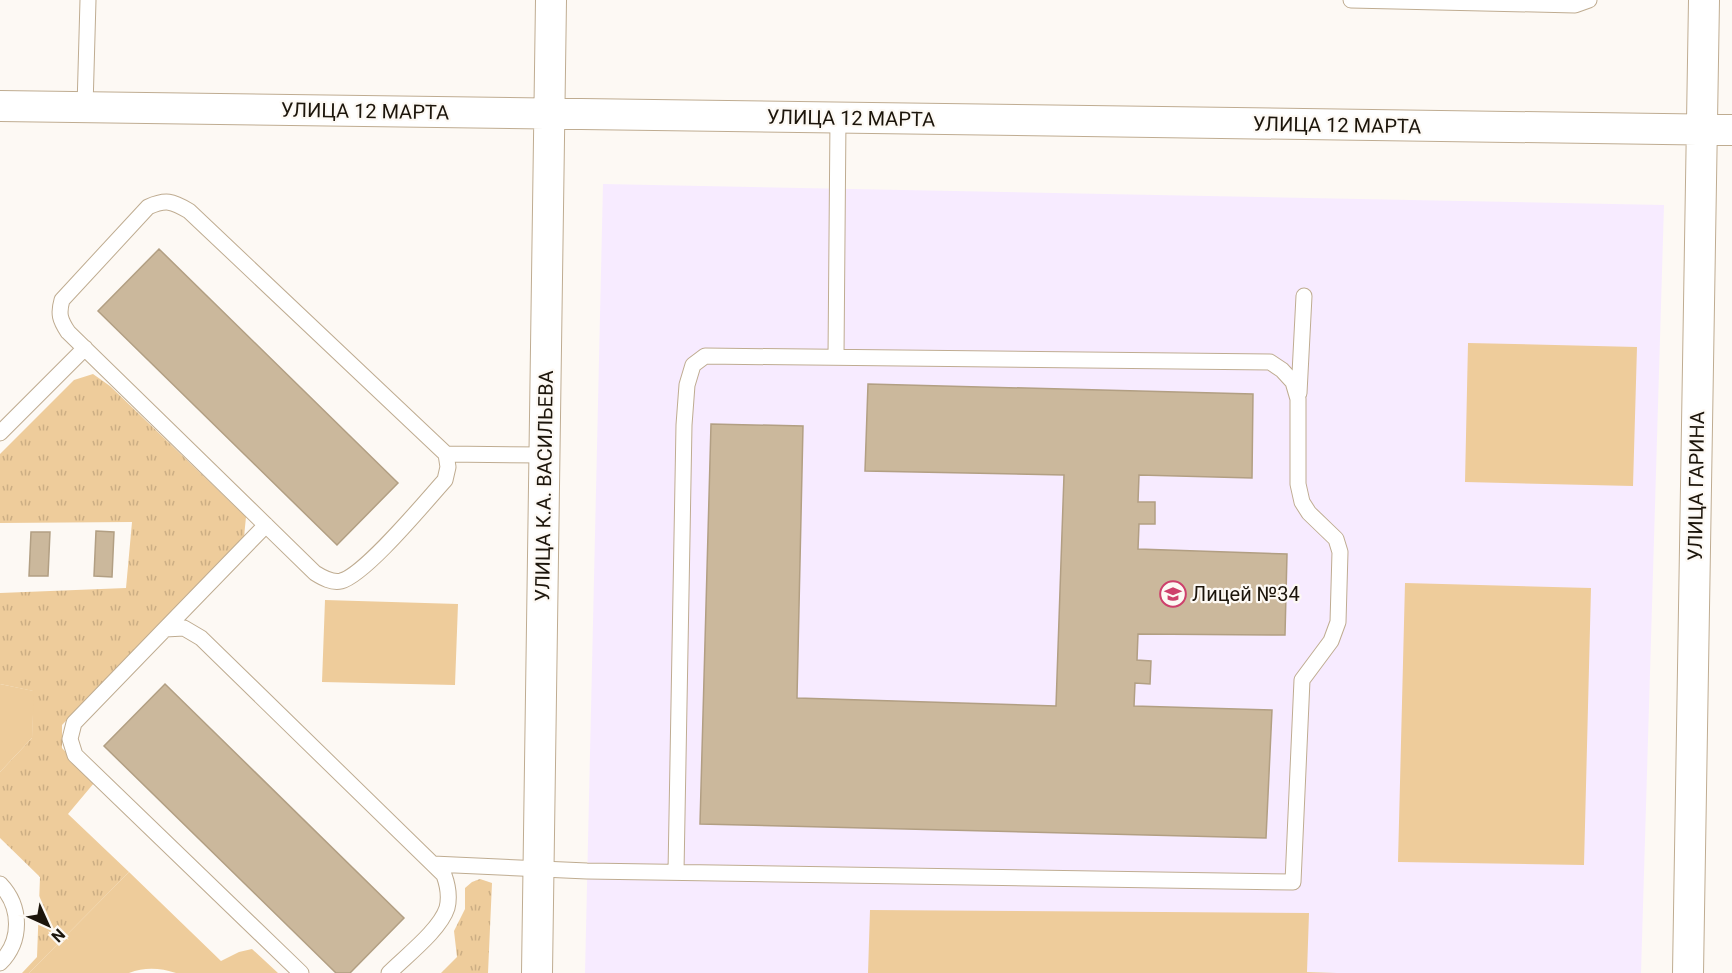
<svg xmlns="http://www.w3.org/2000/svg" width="1732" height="973" viewBox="0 0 1732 973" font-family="Roboto,sans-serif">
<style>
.education{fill:#f7ebff}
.grass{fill:url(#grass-tufts)}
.green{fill:#eecc9b}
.building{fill:#cbb89c;stroke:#b29f83;stroke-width:1.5}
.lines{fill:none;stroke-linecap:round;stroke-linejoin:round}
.service-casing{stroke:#bfac91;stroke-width:17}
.minor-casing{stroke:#bfac91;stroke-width:32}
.service{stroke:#fff;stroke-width:15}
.minor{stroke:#fff;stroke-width:30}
.labels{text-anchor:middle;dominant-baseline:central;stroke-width:4.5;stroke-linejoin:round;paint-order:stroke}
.street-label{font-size:20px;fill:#1c150b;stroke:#fdf9f4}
.poi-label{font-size:20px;fill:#1c150b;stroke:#fdf9f4;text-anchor:start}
</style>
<defs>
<pattern id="grass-tufts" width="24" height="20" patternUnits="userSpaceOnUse" patternTransform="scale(1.5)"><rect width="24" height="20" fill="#eecc9b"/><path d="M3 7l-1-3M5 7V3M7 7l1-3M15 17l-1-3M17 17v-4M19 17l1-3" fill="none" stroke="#ccae84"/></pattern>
</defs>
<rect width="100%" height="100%" fill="#fdf9f4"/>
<!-- education -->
<path class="education" d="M 603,184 L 1664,205 L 1641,973 L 585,973 Z"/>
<!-- grass -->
<path class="grass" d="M 93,374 L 110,386 L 246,517 L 244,537 L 62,725 L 62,748 L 94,783 L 68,814 L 129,872 L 29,973 L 22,973 L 37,957 L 40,877 L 0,838 L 0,772 L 32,738 L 33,691 L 0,684 L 0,593 L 126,588 L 132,522 L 0,523 L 0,454 L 74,380 Z
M 480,879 L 492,883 L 488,973 L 441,973 L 457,957 L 454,931 L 465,909 L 465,888 L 472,882 Z"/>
<!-- green -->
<path class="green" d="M 1468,343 L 1637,347 L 1633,486 L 1465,482 Z
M 1405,583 L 1591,588 L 1584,865 L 1398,862 Z
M 325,600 L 458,604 L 455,685 L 322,682 Z
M 0,684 L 34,691 L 32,738 L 0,772 Z
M 129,872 L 221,961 L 239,952 L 252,949 L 278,973 L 176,973 C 160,968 145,967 129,973 L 29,973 Z
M 870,910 L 1309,913 L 1307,972 L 1337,973 L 868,973 Z"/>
<!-- building -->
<path class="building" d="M 159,249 L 398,483 L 337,545 L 98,311 Z
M 868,384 L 1253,394 L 1252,478 L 1139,475 L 1138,502 L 1155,502 L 1155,524 L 1139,524 L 1138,549 L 1287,554 L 1285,635 L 1138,634 L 1137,660 L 1151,661 L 1150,684 L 1135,683 L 1134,706 L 1272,710 L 1266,838 L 700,824 L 711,424 L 803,426 L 797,698 L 1056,706 L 1064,475 L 865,471 Z
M 96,531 L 114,532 L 112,577 L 94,576 Z
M 31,532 L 50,532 L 48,576 L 29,576 Z
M 165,684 L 404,918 L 350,973 L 336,973 L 104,746 Z"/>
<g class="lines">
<!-- service casing -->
<g class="service-casing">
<path id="service" d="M 1351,0 L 1575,5 L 1589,0
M 85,107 L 88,0
M 836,357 L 838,118
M 1299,393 L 1304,296
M 0,433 L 85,348
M 446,454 L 448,467 L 445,480 C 426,501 365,575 341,581 C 332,583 323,578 315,573 L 68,332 C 60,320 58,314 62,300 L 148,207 C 166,199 172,201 189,211 L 446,454 L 544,455
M 165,629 L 266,525
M 433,864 L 587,871 L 1293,882 L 1302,680 L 1331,641 L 1338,622 L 1340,552 L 1336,539 L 1309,513 L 1302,502 L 1298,484 L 1298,399 L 1293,382 L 1282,370 L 1270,362 L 705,356 L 693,365 L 687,385 L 684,425 L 676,872
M 0,884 C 22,907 22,941 0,963
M 301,973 L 75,755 L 70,739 L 74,723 L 165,629 L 184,628 L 201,638 L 444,875 C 448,886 450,896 447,908 C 440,930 406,956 389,973"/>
</g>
<!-- minor casing -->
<g class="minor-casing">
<path id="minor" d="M 0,106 L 1732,130
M 537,973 L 551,0
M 1688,973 L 1704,0"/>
</g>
<!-- service -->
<use href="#service" class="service"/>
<!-- minor -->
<use href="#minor" class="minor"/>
</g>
<!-- icons -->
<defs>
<g id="school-ring" transform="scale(1.35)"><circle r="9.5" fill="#fdf9f4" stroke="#ce406c" stroke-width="1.5"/><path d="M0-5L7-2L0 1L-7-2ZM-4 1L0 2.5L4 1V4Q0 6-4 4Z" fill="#ce406c"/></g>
</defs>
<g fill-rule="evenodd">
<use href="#school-ring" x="1173" y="594"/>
</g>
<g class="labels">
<!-- street labels -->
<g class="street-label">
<text transform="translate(365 111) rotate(1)">УЛИЦА 12 МАРТА</text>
<text transform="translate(851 118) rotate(1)">УЛИЦА 12 МАРТА</text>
<text transform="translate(1337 125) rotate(1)">УЛИЦА 12 МАРТА</text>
<text transform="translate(544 486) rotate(-89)">УЛИЦА К.А. ВАСИЛЬЕВА</text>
<text transform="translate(1696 486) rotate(-89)">УЛИЦА ГАРИНА</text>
</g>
<!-- poi labels -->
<g class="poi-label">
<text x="1192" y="594">Лицей №34</text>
</g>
</g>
<!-- north arrow -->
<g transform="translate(48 925) rotate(135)" stroke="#fdf9f4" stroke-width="4.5" paint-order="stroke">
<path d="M0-4.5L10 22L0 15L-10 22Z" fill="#1c150b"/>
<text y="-9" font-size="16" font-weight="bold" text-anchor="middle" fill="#1c150b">N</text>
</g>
</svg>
